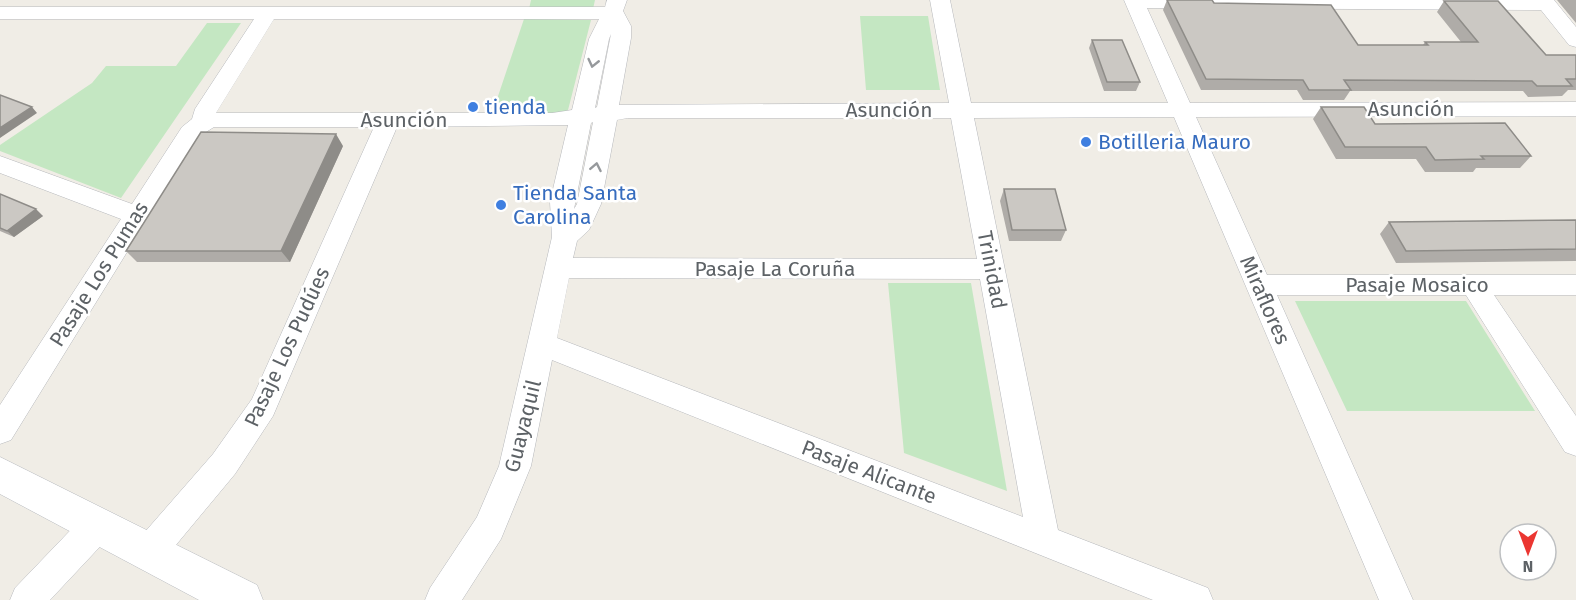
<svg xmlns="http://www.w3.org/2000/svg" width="1576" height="600" viewBox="0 0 1576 600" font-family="'Fira Sans',sans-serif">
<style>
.green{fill:#c4e7c2}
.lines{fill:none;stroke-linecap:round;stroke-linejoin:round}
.street-casing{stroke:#b6b8bc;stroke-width:1}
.secondary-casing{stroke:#b7babf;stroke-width:1}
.street{fill:#fff;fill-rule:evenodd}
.secondary{fill:#fff;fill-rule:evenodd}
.wall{fill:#afaca8}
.shaded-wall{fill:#8e8c88}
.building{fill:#cbc8c3;stroke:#8e8c88;stroke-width:1.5}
.oneway{stroke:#96999c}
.shop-dot{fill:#3f7fe0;stroke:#fff;stroke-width:2}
.labels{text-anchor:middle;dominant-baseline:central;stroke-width:5;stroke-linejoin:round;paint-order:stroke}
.shop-label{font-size:21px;fill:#366cbe;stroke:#fff;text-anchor:start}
.street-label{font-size:21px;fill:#5d6266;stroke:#fff}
</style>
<rect width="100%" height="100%" fill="#f0ede6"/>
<!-- green -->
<path class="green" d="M 531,0 L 595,0 L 593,9 L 529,9 Z
M 860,16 L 928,16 L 940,90 L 866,90 Z
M 524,19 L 591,20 L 567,114 L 492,114 Z
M 207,23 L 241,23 L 121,198 L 0,151 L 0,145 L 92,83 L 106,66 L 176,66 Z
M 888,283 L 971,283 L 1007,491 L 904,453 Z
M 1295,301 L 1466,301 L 1535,411 L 1347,411 Z"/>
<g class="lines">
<!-- street casing -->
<g class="street-casing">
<path id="street" d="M 607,0 L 627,0 L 623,11 L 631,26 L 631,38 L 619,105 L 949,103 L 930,0 L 950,0 L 971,103 L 1168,103 L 1124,0 L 1554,0 L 1576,27 L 1576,47 L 1569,45 L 1541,10 L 1147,8 L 1190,103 L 1576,102 L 1576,116 L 1196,117 L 1267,275 L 1576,275 L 1576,295 L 1494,295 L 1576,416 L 1576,456 L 1565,452 L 1466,295 L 1277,295 L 1413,600 L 1379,600 L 1174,117 L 974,118 L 1058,530 L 1208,588 L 1213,600 L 1153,600 L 552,360 L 531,466 L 501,539 L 462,600 L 425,600 L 430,588 L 477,517 L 499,466 L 552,237 L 550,202 L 568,125 L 397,127 L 273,416 L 235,474 L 161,563 L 149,568 L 137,563 L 132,552 L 137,541 L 213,454 L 252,399 L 374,127 L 214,127 L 198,137 L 11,440 L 0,444 L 0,405 L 121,219 L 0,173 L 0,156 L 132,204 L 182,127 L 192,119 L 195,109 L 254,19 L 0,19 L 0,7 L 605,7 ZM 274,19 L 599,19 L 589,39 L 572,110 L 552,113 L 216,113 ZM 611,34 L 597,107 L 595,108 L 609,39 ZM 628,118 L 951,118 L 977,259 L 573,258 L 577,241 L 589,230 L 601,204 L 617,120 ZM 593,122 L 577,204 L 574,209 L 591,123 ZM 569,278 L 980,279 L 1023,517 L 557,338 Z
M 98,510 L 110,514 L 114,525 L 110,536 L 50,600 L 10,600 L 15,588 L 86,514 Z"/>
</g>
<!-- secondary casing -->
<g class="secondary-casing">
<path id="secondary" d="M 0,457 L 257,585 L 263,600 L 199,600 L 0,494 Z"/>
</g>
<!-- street -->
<use href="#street" class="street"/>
<!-- secondary -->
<use href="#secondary" class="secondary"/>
</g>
<!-- wall -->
<path class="wall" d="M 1167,0 L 1214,3 L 1358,45 L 1423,45 L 1425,42 L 1461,42 L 1437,12 L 1444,1 L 1546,55 L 1576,56 L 1576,90 L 1568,90 L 1562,96 L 1528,97 L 1523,91 L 1350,91 L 1344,100 L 1303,100 L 1297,90 L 1201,90 L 1163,10 Z
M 1557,0 L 1576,0 L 1576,23 Z
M 1092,40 L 1140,82 L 1136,91 L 1104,91 L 1089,48 Z
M 1321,107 L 1375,124 L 1531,156 L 1520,168 L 1476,168 L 1473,172 L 1425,172 L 1416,159 L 1336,159 L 1313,119 Z
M 343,146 L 290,262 L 137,262 L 126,251 Z
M 1004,189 L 1066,230 L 1061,241 L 1009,241 L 1000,201 Z
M 0,194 L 43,216 L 14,237 L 0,231 Z
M 1576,220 L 1576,261 L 1396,263 L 1380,234 L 1389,222 Z"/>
<!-- shaded-wall -->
<path class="shaded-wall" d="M 32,107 L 37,113 L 0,138 L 0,128 Z
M 336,134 L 343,146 L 290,262 L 281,251 Z
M 36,209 L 43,216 L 14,237 L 7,231 Z"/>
<!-- building -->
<path class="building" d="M 1167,0 L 1212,0 L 1214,3 L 1331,5 L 1358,45 L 1428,45 L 1425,42 L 1478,42 L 1444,1 L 1498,1 L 1546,55 L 1576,55 L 1576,79 L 1566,79 L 1572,86 L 1537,86 L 1532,81 L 1344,80 L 1351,90 L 1309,90 L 1303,80 L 1206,79 Z
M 1092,40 L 1122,40 L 1140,82 L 1107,82 Z
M 0,95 L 32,107 L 0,128 Z
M 1321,107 L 1364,107 L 1375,124 L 1505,123 L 1531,156 L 1481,156 L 1484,159 L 1435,160 L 1426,147 L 1345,147 Z
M 201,132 L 336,134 L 281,251 L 126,251 Z
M 1004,189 L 1055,189 L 1066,230 L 1012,230 Z
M 0,194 L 36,209 L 7,231 L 0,228 Z
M 1576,220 L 1576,249 L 1406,251 L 1389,222 Z"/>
<!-- one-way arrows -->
<defs><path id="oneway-chevron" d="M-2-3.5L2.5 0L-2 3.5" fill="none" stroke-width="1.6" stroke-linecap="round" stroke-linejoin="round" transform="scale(1.5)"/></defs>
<g class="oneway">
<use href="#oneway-chevron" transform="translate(593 63) rotate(103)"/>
<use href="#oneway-chevron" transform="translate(596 167) rotate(-79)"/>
</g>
<!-- markers -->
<g class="shop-dot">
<circle cx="473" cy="107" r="6"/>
<circle cx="1086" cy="142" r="6"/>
<circle cx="501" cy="205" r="6"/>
</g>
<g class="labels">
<!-- shop labels -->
<g class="shop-label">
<text x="485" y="107">tienda</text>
<text x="1098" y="142">Botilleria Mauro</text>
<text x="513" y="193">Tienda Santa<tspan x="513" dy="24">Carolina</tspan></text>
</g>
<!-- street labels -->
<g class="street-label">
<text x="1411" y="109">Asunción</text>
<text x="889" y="110">Asunción</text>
<text x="404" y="120">Asunción</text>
<text x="775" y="269">Pasaje La Coruña</text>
<text transform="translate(992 270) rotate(79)">Trinidad</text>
<text transform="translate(99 274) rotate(-58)">Pasaje Los Pumas</text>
<text x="1417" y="285">Pasaje Mosaico</text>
<text transform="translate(1265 300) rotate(66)">Miraflores</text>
<text transform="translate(287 347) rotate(-65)">Pasaje Los Pudúes</text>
<text transform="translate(523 426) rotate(-76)">Guayaquil</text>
<text transform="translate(869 472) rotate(21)">Pasaje Alicante</text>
</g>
</g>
<!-- north arrow -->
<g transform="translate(1528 552) rotate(180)"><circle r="28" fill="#ffffff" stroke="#bec0c2" stroke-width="1.5"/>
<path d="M0-4.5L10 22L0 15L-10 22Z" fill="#eb3631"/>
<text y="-9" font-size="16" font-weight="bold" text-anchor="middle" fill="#5d6266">N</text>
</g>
</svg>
